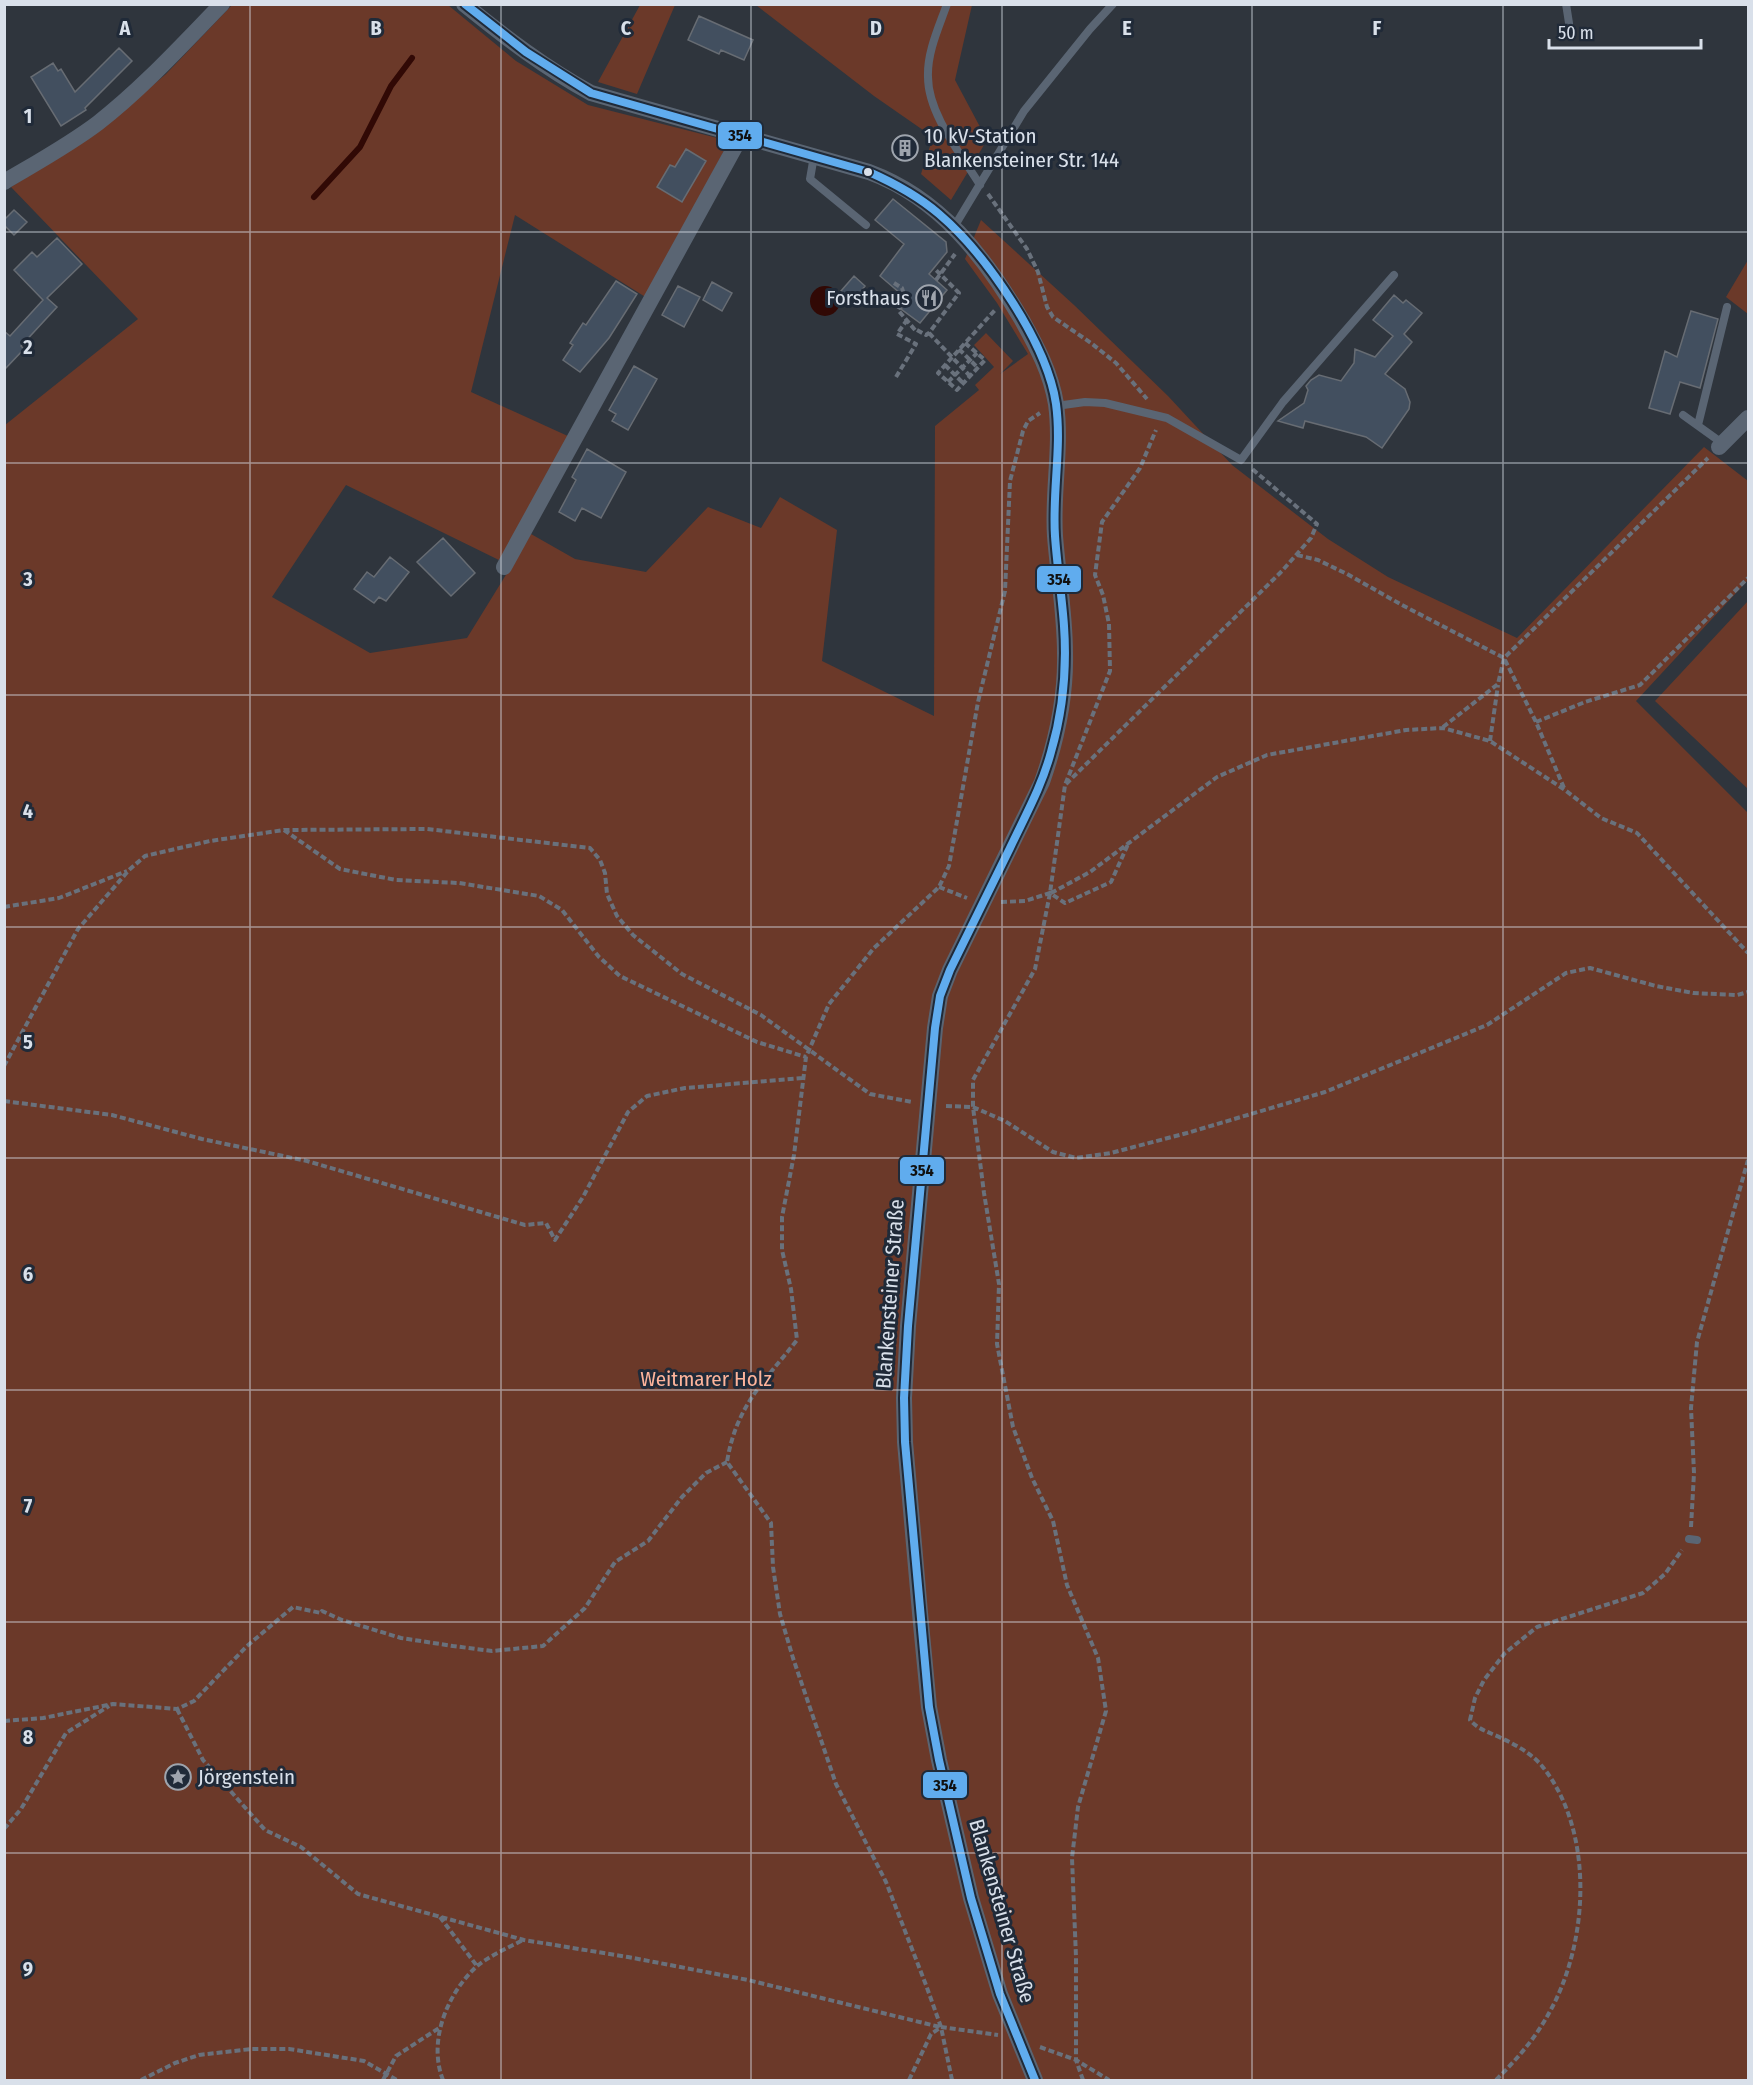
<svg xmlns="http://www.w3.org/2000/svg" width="1753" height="2085" viewBox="0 0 1753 2085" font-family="'Fira Sans Condensed',sans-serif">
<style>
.green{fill:#6b3929}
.water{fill:#310905}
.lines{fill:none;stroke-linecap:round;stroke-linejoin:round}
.stream{stroke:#310905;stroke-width:6}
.building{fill:#424f5f;stroke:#676c73;stroke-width:1.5}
.path{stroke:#69717c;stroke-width:4;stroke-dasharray:6 3;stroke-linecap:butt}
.lane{stroke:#5a6573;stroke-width:8}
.street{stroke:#5a6573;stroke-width:16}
.bus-1-casing{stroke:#202a38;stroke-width:12}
.bus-1{stroke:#60acee;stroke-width:8}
.grid{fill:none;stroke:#d9e0ea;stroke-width:1.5;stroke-opacity:0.55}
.bus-dot{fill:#d9e0ea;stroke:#202a38;stroke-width:2}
.labels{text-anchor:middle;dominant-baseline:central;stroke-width:6;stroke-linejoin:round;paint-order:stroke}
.poi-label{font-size:21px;fill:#d9e0ea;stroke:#202a38;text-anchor:start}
.street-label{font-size:21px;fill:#d9e0ea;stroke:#202a38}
.park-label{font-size:21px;fill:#fdb49b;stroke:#202a38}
.grid-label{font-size:20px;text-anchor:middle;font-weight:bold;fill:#d9e0ea;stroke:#202a38;stroke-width:6;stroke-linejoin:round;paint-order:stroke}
.line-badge{stroke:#202a38;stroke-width:2}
.pale-badge-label{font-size:16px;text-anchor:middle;font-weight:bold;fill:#111}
</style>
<rect width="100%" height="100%" fill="#2f353d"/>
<!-- green -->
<path class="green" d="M 232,5 L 448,5 L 516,61 L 588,105 L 729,141 L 647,298 L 515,215 L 471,392 L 570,437 L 503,562 L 346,485 L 272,597 L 370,653 L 467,638 L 531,534 L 575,559 L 646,572 L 708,507 L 761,528 L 780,497 L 837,530 L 822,661 L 934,716 L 935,426 L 979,390 L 975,385 L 994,367 L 974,345 L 986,333 L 1013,361 L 1000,374 L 1028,354 L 997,303 L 965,259 L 981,220 L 1074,305 L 1168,396 L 1232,465 L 1328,539 L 1388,577 L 1517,638 L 1704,447 L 1748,481 L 1748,580 L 1636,701 L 1748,813 L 1748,2080 L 5,2080 L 5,425 L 138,319 L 11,187 L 94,135 L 166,74 Z
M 640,5 L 675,5 L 637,94 L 598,82 Z
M 756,5 L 972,5 L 955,80 L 987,140 L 951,200 L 921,174 L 933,137 L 874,96 Z
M 1748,260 L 1748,314 L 1726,297 Z
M 1748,601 L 1748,789 L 1655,701 Z"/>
<!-- water -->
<path class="water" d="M810 301a15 15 0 1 1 30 0a15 15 0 1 1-30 0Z"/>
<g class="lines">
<!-- stream -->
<path class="stream" d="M 314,197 L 360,147 L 391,86 L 412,58"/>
</g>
<!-- building -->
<path class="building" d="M 699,16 L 753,40 L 744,60 L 721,50 L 719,54 L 688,40 Z
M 119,48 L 132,61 L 85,108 L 86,110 L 61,126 L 31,77 L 53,63 L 58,71 L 61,69 L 75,92 Z
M 686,149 L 706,161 L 682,202 L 657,187 L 670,165 L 675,167 Z
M 893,199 L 946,242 L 947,252 L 929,274 L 947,290 L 920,323 L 901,309 L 908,300 L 880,276 L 904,244 L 875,220 Z
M 14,210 L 27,222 L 14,235 L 4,225 L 4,220 Z
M 57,238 L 82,264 L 47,298 L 57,307 L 21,346 L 24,349 L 4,370 L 4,331 L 10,336 L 43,300 L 14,270 L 32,252 L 37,257 Z
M 854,276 L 865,286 L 853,301 L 841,291 Z
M 616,281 L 637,294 L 609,338 L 580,372 L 563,360 L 573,345 L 570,343 L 583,323 L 586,325 Z
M 712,282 L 732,293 L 722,311 L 703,300 Z
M 678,286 L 700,297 L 684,327 L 662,315 Z
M 1394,295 L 1403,303 L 1406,300 L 1422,313 L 1404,334 L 1412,342 L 1385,374 L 1405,389 L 1410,402 L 1409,409 L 1382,448 L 1366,437 L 1305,421 L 1303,428 L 1278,421 L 1304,403 L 1308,390 L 1306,386 L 1311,380 L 1319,375 L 1341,381 L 1354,363 L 1355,349 L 1375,357 L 1393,336 L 1373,320 Z
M 1691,311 L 1718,319 L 1700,388 L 1680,382 L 1670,414 L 1649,408 L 1665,351 L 1677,357 Z
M 634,366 L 657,379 L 628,430 L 612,421 L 616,414 L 609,410 Z
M 587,449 L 626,472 L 601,518 L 582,508 L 575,521 L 559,512 L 576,480 L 572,477 Z
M 443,538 L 475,573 L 451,596 L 417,562 Z
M 390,557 L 409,572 L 386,601 L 379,597 L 374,603 L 354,589 L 367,572 L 374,577 Z"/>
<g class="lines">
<!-- path -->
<path class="path" d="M 988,194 L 1027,249 L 1038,272 L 1047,307 L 1053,317 L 1091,343 L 1116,363 L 1147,399
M 936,280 L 955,254
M 894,283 L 902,288 L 905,298 L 898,310 L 915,330
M 917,330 L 926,335 L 929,333 L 959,293 L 934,268
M 929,333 L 970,376
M 965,343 L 985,360 L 957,390 L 938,373 C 957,352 976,331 995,310
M 959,349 L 978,368
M 945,365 L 963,383
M 896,377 L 916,344 L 897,334 L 907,320
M 948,382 L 977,353
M 1297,555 L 1318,560 L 1347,574 L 1402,605 L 1504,658 L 1536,722 L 1564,788
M 1536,722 L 1585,702 L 1640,685 L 1748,578
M 1443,727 L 1498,684 L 1504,658 L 1708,458
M 1490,741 L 1498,685
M 1066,784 L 1282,571 L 1311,538 L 1317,524 L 1251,468
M 284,830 L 340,869 L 396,880 L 459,883 L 539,896 L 562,910 L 599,957 L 620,976 L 757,1042 L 806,1057
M 939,887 L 967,898
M 1051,893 L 1090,872 L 1217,777 L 1267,755 L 1406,730 L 1443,728 L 1490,741 L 1565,790 L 1601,818 L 1637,833 L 1748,953
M 1001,902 L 1025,901 L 1050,893 L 1065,903 L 1111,882 L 1129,842
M 4,907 L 59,898 L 127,871
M 4,1066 L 78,929 L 129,870 L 145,856 L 210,841 L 284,830 L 427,829 L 590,848 L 600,860 L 605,873 L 607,894 L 617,916 L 633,935 L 682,974 L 761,1015 L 870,1094 L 912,1102
M 4,1101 L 112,1115 L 202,1139 L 307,1161 L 525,1225 L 546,1223 L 555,1240 L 583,1197 L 628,1112 L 647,1096 L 685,1088 L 803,1078
M 946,1106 L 973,1107 L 1005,1121 L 1053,1152 L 1076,1158 L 1111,1153 L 1187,1133 L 1325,1092 L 1487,1025 L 1566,973 L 1590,968 L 1656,986 L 1693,993 L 1737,995 L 1748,992
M 1691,1527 L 1694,1473 L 1691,1408 L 1697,1342 L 1748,1160
M 177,1709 L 203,1760 L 265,1830 L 301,1847 L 358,1894 L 524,1940 L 628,1957 L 748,1980 L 940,2027
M 4,1721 L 43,1718 L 113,1704 L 177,1709 L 194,1701 L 247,1646 L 293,1607 L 321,1613 L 322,1611 L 342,1620 L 401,1638 L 453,1646 L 492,1651 L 543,1646 L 585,1608 L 615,1562 L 648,1541 L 682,1497 L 706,1473 L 727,1462
M 4,1829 L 21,1809 L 66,1733 L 109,1706
M 440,1917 L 477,1966
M 1040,2047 L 1076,2060 L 1109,2080
M 141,2080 L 175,2063 L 199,2055 L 251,2049 L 289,2049 L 364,2061 L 397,2080
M 383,2080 L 396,2056 L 439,2028
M 443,2080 C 428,2042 446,1996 475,1968 C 488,1956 508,1948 523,1940
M 909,2080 L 931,2034 L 941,2027 L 998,2035
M 952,2080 L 941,2027 L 926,1985 L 886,1882 L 836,1784 L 793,1658 L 780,1614 L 773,1567 L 771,1523 L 727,1462 C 736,1406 764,1382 797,1340 L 791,1289 L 782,1250 L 782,1217 L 794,1155 L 806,1057 L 829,1004 L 874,948 L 939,887 L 949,866 L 978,702 L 1005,591 L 1010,481 L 1023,431 L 1028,421 L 1040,413
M 1083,2080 L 1076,2060 L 1076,1957 L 1072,1858 L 1078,1807 L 1106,1711 L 1098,1658 L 1067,1585 L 1053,1521 L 1032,1478 L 1013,1427 L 997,1344 L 999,1284 L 984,1193 L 973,1107 L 973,1080 L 1035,969 L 1050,893 L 1065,785 L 1110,671 L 1109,624 L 1103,595 L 1095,575 L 1102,522 L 1140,468 L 1156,430
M 1496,2080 C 1516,2060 1535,2039 1549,2013 C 1589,1943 1595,1831 1542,1766 C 1531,1753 1516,1745 1501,1738 C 1489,1732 1479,1730 1470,1720 L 1475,1698 L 1484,1680 L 1505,1653 L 1537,1627 L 1643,1593 L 1665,1574 L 1682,1550"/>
<!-- lane -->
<path class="lane" d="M 947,4 C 939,27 927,52 928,77 C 928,114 961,154 980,185
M 1566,4 L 1569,23
M 814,156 L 810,179 L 866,225
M 954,227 L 1024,111 L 1090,29 L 1113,4
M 1056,406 L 1085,402 L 1105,403 L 1167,418 L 1241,460 L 1283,402 L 1394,275
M 1683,415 L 1722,443
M 1698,425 L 1727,307
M 1689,1539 L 1697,1540"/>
<!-- street -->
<path class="street" d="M 464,4 C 505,37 545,68 591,93 L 869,172 C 940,198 985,257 1022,320 C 1037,347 1051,373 1056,404 C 1062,447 1052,492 1055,536 C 1058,575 1065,614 1065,653 C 1066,696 1056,742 1042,782 L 950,970 L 940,996 L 935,1028 L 908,1326 L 904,1398 L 905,1442 L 921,1624 L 929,1707 L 939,1760 L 971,1898 L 1000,1994 L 1035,2080
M 4,182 C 36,163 69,145 98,123 C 143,88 182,45 222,4
M 1719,447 L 1748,418
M 504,567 L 741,136"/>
<!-- bus-1 casing -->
<g class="bus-1-casing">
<path id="bus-1" d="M 465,4 L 526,52 L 591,93 L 869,172 C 894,183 918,196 939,214 C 986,254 1047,343 1056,404 C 1062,448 1052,492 1055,536 C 1057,566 1062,596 1064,626 C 1067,669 1063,711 1051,752 C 1042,786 1025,816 1010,848 C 990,888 970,929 950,970 L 940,996 L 935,1028 L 908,1326 L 904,1398 L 905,1442 L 929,1707 L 939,1760 L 971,1898 L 1000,1994 L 1035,2080"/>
</g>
<!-- bus-1 -->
<use href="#bus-1" class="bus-1"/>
</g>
<!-- grid -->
<path class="grid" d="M 250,4 L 250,2080M 501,4 L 501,2080M 751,4 L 751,2080M 1002,4 L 1002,2080M 1252,4 L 1252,2080M 1503,4 L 1503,2080M 4,232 L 1748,232M 4,463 L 1748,463M 4,695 L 1748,695M 4,927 L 1748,927M 4,1158 L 1748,1158M 4,1390 L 1748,1390M 4,1622 L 1748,1622M 4,1853 L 1748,1853"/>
<!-- icons -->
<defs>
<g id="building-ring" transform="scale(1.35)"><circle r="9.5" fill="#202a38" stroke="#9ea4ad" stroke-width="1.5"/><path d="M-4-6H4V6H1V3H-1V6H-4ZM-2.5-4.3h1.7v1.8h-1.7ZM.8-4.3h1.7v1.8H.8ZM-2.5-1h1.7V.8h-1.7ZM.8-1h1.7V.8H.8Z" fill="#9ea4ad"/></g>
<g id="restaurant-ring" transform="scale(1.35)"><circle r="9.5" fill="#202a38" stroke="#9ea4ad" stroke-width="1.5"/><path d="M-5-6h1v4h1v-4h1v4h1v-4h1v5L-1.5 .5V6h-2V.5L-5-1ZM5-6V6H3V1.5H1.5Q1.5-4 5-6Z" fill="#9ea4ad"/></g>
<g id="sight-ring" transform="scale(1.35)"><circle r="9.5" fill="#202a38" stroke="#9ea4ad" stroke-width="1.5"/><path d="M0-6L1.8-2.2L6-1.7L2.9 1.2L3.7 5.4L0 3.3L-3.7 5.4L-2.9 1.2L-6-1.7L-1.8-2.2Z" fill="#9ea4ad"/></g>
</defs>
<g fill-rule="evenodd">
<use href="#building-ring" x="905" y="148"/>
<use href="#restaurant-ring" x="929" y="298"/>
<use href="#sight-ring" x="178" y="1777"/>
</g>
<!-- markers -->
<circle class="bus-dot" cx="868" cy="172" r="5"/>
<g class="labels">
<!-- poi labels -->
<g class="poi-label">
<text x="924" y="136">10 kV-Station<tspan x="924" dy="24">Blankensteiner Str. 144</tspan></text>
<text x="910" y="298" text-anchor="end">Forsthaus</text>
<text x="198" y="1777">Jörgenstein</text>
</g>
<!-- street labels -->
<g class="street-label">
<text transform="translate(890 1294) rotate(-86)">Blankensteiner Straße</text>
<text transform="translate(1002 1911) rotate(74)">Blankensteiner Straße</text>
</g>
<!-- park labels -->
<g class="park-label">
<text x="706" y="1379">Weitmarer Holz</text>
</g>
</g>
<g class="grid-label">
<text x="125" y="35">A</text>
<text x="376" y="35">B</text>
<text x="626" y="35">C</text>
<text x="876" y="35">D</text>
<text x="1127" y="35">E</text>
<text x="1377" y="35">F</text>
<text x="28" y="123">1</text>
<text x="28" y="354">2</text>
<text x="28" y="586">3</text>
<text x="28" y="818">4</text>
<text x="28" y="1049">5</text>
<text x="28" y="1281">6</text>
<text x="28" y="1513">7</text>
<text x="28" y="1744">8</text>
<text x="28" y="1976">9</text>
</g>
<g class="line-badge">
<rect x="717" y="121" width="46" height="29" rx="6" fill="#60acee"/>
<rect x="1036" y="565" width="46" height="28" rx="6" fill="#60acee"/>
<rect x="899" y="1156" width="46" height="29" rx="6" fill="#60acee"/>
<rect x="922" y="1771" width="46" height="28" rx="6" fill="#60acee"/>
</g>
<g class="pale-badge-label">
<text x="740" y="141">354</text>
<text x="1059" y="585">354</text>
<text x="922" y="1176">354</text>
<text x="945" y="1791">354</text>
</g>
<!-- border -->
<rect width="1753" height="2085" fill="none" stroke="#d9e0ea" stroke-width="12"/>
<!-- scale -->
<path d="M1549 39v9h152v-9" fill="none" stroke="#d9e0ea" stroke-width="3"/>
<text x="1558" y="39" font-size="18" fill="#d9e0ea" stroke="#202a38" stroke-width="4.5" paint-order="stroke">50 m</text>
</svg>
